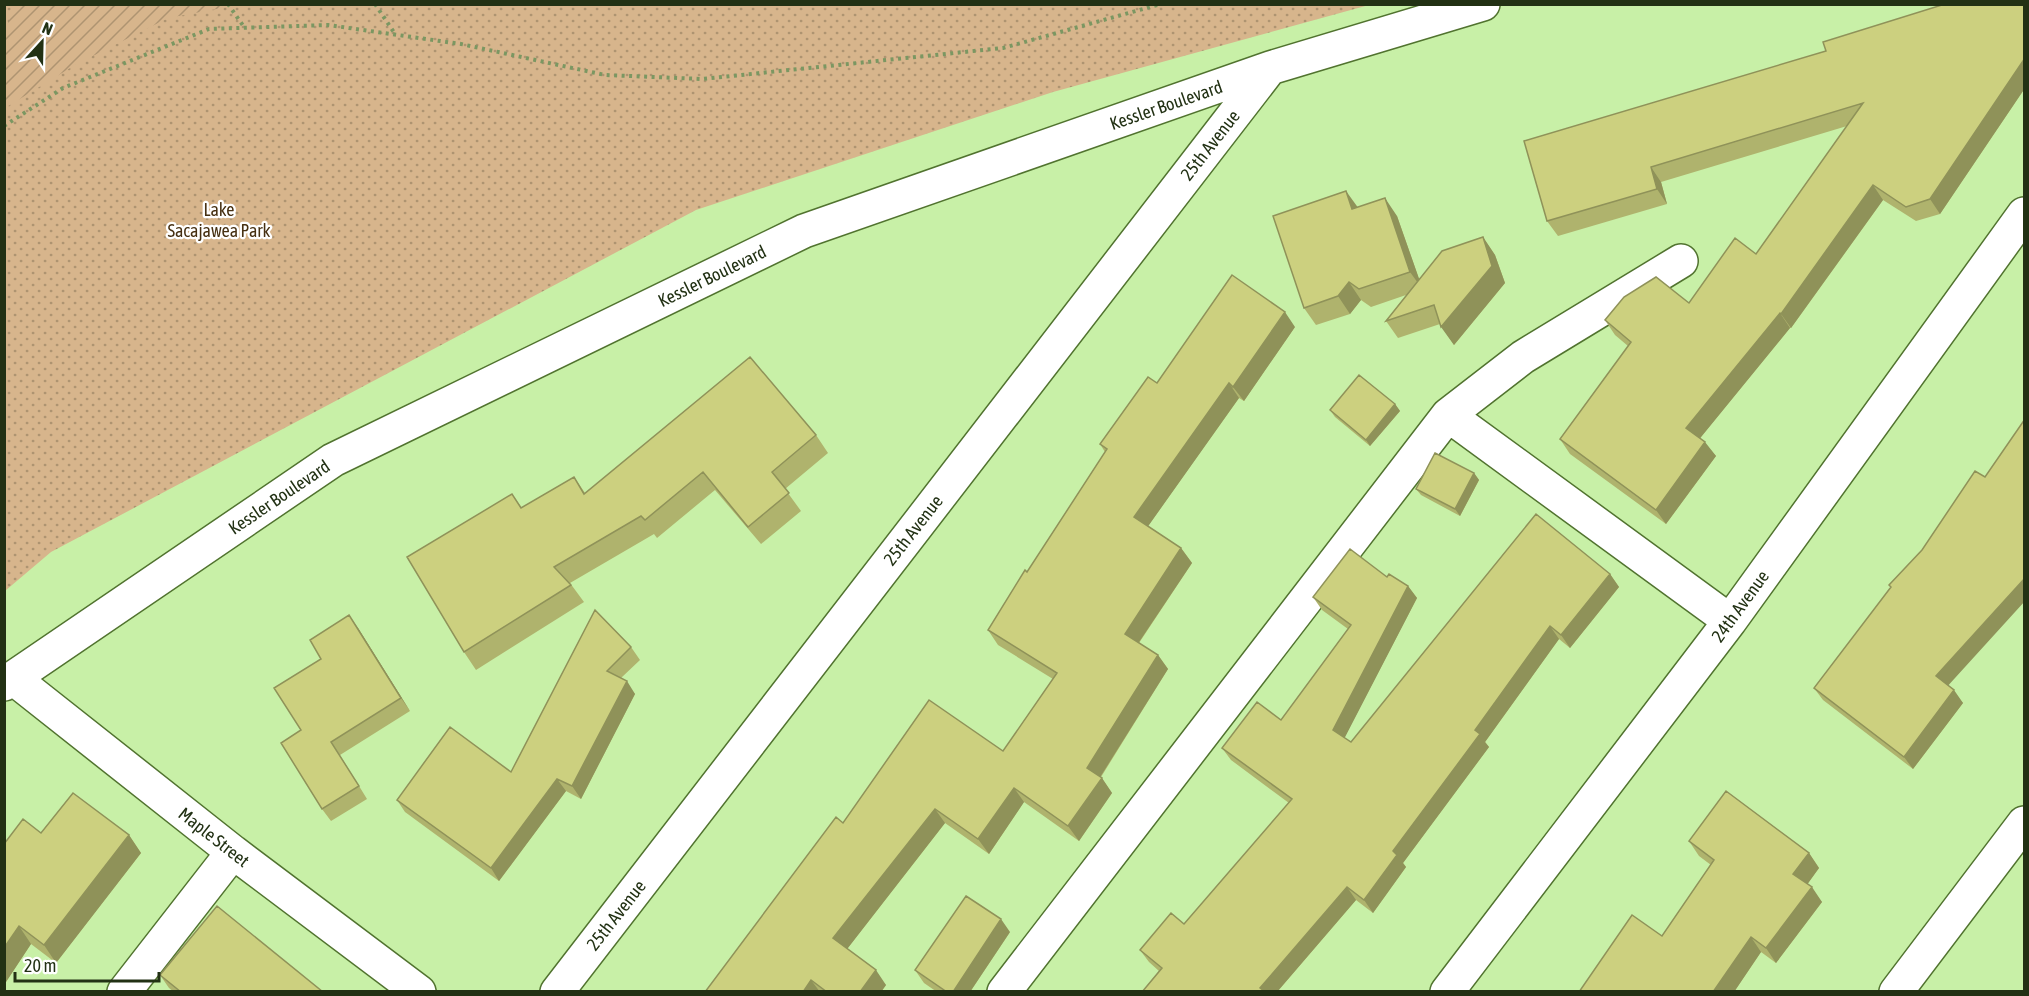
<svg xmlns="http://www.w3.org/2000/svg" width="2029" height="996" viewBox="0 0 2029 996" font-family="'Asap Condensed',sans-serif">
<style>
.park{fill:url(#park-dots)}
.garden{fill:url(#garden-furrows)}
.lines{fill:none;stroke-linecap:round;stroke-linejoin:round}
.minor-casing{stroke:#51732f;stroke-width:36}
.path{stroke:#7b9762;stroke-width:4;stroke-dasharray:3 4.5;stroke-linecap:butt}
.minor{stroke:#fff;stroke-width:33}
.wall{fill:#afb36d}
.shaded-wall{fill:#8f9259}
.building{fill:#ccd07f;stroke:#8f9259;stroke-width:1.5}
.labels{text-anchor:middle;dominant-baseline:central;stroke-width:4.5;stroke-linejoin:round;paint-order:stroke}
.street-label{font-size:18px;fill:#223114;stroke:#fff}
.park-label{font-size:18px;fill:#463012;stroke:#fff}
</style>
<defs>
<pattern id="park-dots" width="8" height="8" patternUnits="userSpaceOnUse" patternTransform="scale(1.5)"><rect width="8" height="8" fill="#d7b58c"/><path d="M2 2h.1M6 6h.1" fill="none" stroke="#ae9471" stroke-width="1.8" stroke-linecap="round"/></pattern>
<pattern id="garden-furrows" width="10" height="10" patternUnits="userSpaceOnUse" patternTransform="scale(1.5)"><rect width="10" height="10" fill="#d7b58c"/><path d="M-1 1l2-2M0 10L10 0M9 11l2-2" fill="none" stroke="#ae9471"/></pattern>
</defs>
<rect width="100%" height="100%" fill="#c8f0a7"/>
<!-- park -->
<path class="park" d="M 5,5 L 1369,5 L 1053,92 L 696,210 L 51,552 L 5,591 Z"/>
<!-- garden -->
<path class="garden" d="M 14,4 L 238,4 L 238,5 L 168,18 L 75,65 L 5,108 L 5,33 Z"/>
<g class="lines">
<!-- minor casing -->
<g class="minor-casing">
<path id="minor" d="M 1448,415 L 1523,357 L 1681,261
M 13,678 L 233,852 L 419,992
M 4,684 L 333,460 L 804,231 L 1270,68 L 1483,4
M 124,992 L 233,852
M 557,992 L 1270,68
M 1004,992 L 1448,415 L 1730,621
M 1447,992 L 1730,621 L 2024,214
M 1896,992 L 2024,823"/>
</g>
<!-- path -->
<path class="path" d="M 228,4 L 244,27
M 375,4 L 395,34
M 4,126 L 63,88 L 209,29 L 328,25 L 461,44 L 605,75 L 702,79 L 1003,48 L 1161,4"/>
<!-- minor -->
<use href="#minor" class="minor"/>
</g>
<!-- wall -->
<path class="wall" d="M 2025,4 L 2025,88 L 1940,214 L 1916,221 L 1883,200 L 1791,328 L 1790,328 L 1700,438 L 1716,456 L 1666,524 L 1570,454 L 1560,439 L 1628,346 L 1615,335 L 1605,320 L 1689,303 L 1756,254 L 1847,126 L 1661,182 L 1667,204 L 1558,236 L 1547,221 L 1524,141 Z
M 1357,207 L 1397,216 L 1419,279 L 1483,237 L 1495,255 L 1505,283 L 1454,345 L 1440,324 L 1398,338 L 1386,321 L 1406,295 L 1371,307 L 1361,300 L 1350,314 L 1316,325 L 1304,308 Z
M 1295,327 L 1244,401 L 1239,398 L 1148,526 L 1181,548 L 1192,563 L 1139,643 L 1158,655 L 1168,669 L 1101,777 L 1112,793 L 1079,841 L 1024,802 L 989,854 L 945,823 L 847,949 L 886,985 L 881,992 L 705,992 L 843,823 L 1003,751 L 1053,679 L 998,645 L 988,630 L 1027,572 L 1105,452 L 1100,444 L 1157,383 Z
M 1395,404 L 1400,411 L 1370,446 L 1335,417 L 1330,410 Z
M 816,435 L 828,453 L 785,489 L 801,511 L 761,544 L 715,490 L 657,538 L 654,534 L 570,583 L 584,602 L 476,670 L 464,652 L 512,494 L 522,508 L 574,477 L 585,493 Z
M 1474,473 L 1479,480 L 1460,516 L 1421,495 L 1416,489 Z
M 1985,477 L 1948,686 L 1963,703 L 1913,769 L 1823,700 L 1814,688 L 1922,550 Z
M 1610,574 L 1619,587 L 1570,648 L 1559,639 L 1485,742 L 1489,747 L 1403,863 L 1406,867 L 1373,913 L 1356,900 L 1277,992 L 1142,992 L 1159,971 L 1149,962 L 1140,950 L 1184,924 L 1289,803 L 1231,760 L 1222,748 L 1281,720 L 1348,629 L 1322,610 L 1313,597 L 1387,577 L 1408,586 L 1417,598 L 1344,738 L 1351,742 Z
M 595,610 L 631,647 L 640,660 L 621,678 L 635,694 L 581,799 L 566,791 L 499,881 L 405,812 L 397,800 L 511,772 Z
M 358,628 L 410,711 L 340,755 L 367,799 L 331,821 L 322,809 L 321,659 Z
M 41,833 L 129,835 L 141,853 L 56,963 L 31,944 L 4,985 L 4,844 Z
M 1689,841 L 1809,853 L 1819,868 L 1807,884 L 1822,902 L 1776,963 L 1761,952 L 1734,992 L 1579,992 L 1662,936 L 1711,865 L 1699,856 Z
M 1010,932 L 970,992 L 937,992 L 924,983 L 915,970 Z
M 160,975 L 323,992 L 174,992 L 169,988 Z"/>
<!-- shaded-wall -->
<path class="shaded-wall" d="M 2025,58 L 2025,88 L 1940,214 L 1930,199 Z
M 1651,167 L 1661,182 L 1667,204 L 1657,189 Z
M 1873,185 L 1883,200 L 1791,328 L 1781,314 Z
M 1346,191 L 1359,209 L 1352,209 Z
M 1385,198 L 1397,216 L 1423,290 L 1410,272 Z
M 1483,237 L 1495,255 L 1505,283 L 1454,345 L 1441,327 Z
M 1349,282 L 1361,300 L 1350,314 L 1338,296 Z
M 1285,312 L 1295,327 L 1244,401 L 1233,387 Z
M 1780,313 L 1790,328 L 1697,442 L 1686,428 Z
M 1229,383 L 1239,398 L 1144,532 L 1134,517 Z
M 1395,404 L 1400,411 L 1370,446 L 1366,440 Z
M 1705,442 L 1716,456 L 1666,524 L 1656,510 Z
M 1474,473 L 1479,480 L 1460,516 L 1455,509 Z
M 1181,548 L 1192,563 L 1135,648 L 1125,634 Z
M 1610,574 L 1619,587 L 1570,648 L 1561,635 Z
M 2025,578 L 2025,601 L 1945,689 L 1936,676 Z
M 1408,586 L 1417,598 L 1342,743 L 1333,730 Z
M 349,615 L 358,628 L 410,711 L 401,698 Z
M 1550,626 L 1559,639 L 1485,742 L 1489,747 L 1403,863 L 1406,867 L 1373,913 L 1364,900 L 1393,851 L 1475,730 Z
M 1158,655 L 1168,669 L 1097,782 L 1087,768 Z
M 627,681 L 635,694 L 581,799 L 572,786 Z
M 1954,690 L 1963,703 L 1913,769 L 1904,757 Z
M 1102,778 L 1112,793 L 1079,841 L 1068,826 Z
M 557,779 L 566,791 L 499,881 L 491,868 Z
M 1014,788 L 1024,802 L 989,854 L 978,839 Z
M 935,809 L 945,823 L 844,953 L 833,938 Z
M 129,835 L 141,853 L 56,963 L 44,945 Z
M 1809,853 L 1819,868 L 1804,889 L 1793,874 Z
M 1347,887 L 1356,900 L 1277,992 L 1262,992 L 1260,988 Z
M 1812,887 L 1822,902 L 1776,963 L 1766,948 Z
M 1001,919 L 1010,932 L 970,992 L 953,992 Z
M 19,926 L 31,944 L 4,985 L 4,948 Z
M 1751,937 L 1761,952 L 1734,992 L 1713,992 Z
M 876,970 L 886,985 L 881,992 L 860,992 Z
M 811,980 L 820,992 L 803,992 Z"/>
<!-- building -->
<path class="building" d="M 1945,4 L 2025,4 L 2025,58 L 1930,199 L 1906,207 L 1873,185 L 1781,314 L 1780,313 L 1686,428 L 1705,442 L 1656,510 L 1560,439 L 1631,342 L 1605,320 L 1624,297 L 1656,277 L 1689,303 L 1735,238 L 1756,254 L 1863,103 L 1651,167 L 1657,189 L 1547,221 L 1524,141 L 1826,51 L 1823,42 Z
M 1346,191 L 1352,209 L 1385,198 L 1410,272 L 1359,289 L 1349,282 L 1338,296 L 1304,308 L 1273,216 Z
M 1483,237 L 1492,266 L 1441,327 L 1434,305 L 1386,321 L 1442,251 Z
M 1232,275 L 1285,312 L 1233,387 L 1229,383 L 1134,517 L 1181,548 L 1125,634 L 1158,655 L 1087,768 L 1102,778 L 1068,826 L 1014,788 L 978,839 L 935,809 L 833,938 L 876,970 L 860,992 L 827,992 L 811,980 L 803,992 L 705,992 L 836,817 L 843,823 L 929,700 L 1003,751 L 1057,673 L 988,630 L 1025,570 L 1027,572 L 1107,449 L 1100,444 L 1148,377 L 1157,383 Z
M 750,357 L 816,435 L 772,472 L 789,493 L 748,527 L 703,472 L 645,520 L 641,516 L 554,567 L 571,585 L 464,652 L 407,557 L 512,494 L 521,508 L 574,477 L 584,494 Z
M 1359,375 L 1395,404 L 1366,440 L 1330,410 Z
M 2025,419 L 2025,578 L 1936,676 L 1954,690 L 1904,757 L 1814,688 L 1891,587 L 1889,585 L 1922,550 L 1975,471 L 1985,477 Z
M 1435,453 L 1474,473 L 1455,509 L 1416,489 Z
M 1536,514 L 1610,574 L 1561,635 L 1550,626 L 1475,730 L 1480,734 L 1393,851 L 1397,855 L 1364,900 L 1347,887 L 1260,988 L 1264,991 L 1263,992 L 1142,992 L 1162,968 L 1140,950 L 1171,913 L 1184,924 L 1292,799 L 1222,748 L 1257,702 L 1281,720 L 1351,625 L 1313,597 L 1350,549 L 1387,577 L 1389,574 L 1408,586 L 1333,730 L 1351,742 Z
M 595,610 L 631,647 L 607,671 L 627,681 L 572,786 L 557,779 L 491,868 L 397,800 L 450,727 L 511,772 Z
M 349,615 L 401,698 L 331,742 L 359,786 L 322,809 L 281,743 L 301,730 L 274,688 L 321,659 L 310,640 Z
M 1726,791 L 1809,853 L 1793,874 L 1812,887 L 1766,948 L 1751,937 L 1713,992 L 1579,992 L 1632,915 L 1662,936 L 1714,860 L 1689,841 Z
M 73,793 L 129,835 L 44,945 L 19,926 L 4,948 L 4,844 L 23,819 L 41,833 Z
M 966,896 L 1001,919 L 953,992 L 947,992 L 915,970 Z
M 217,906 L 323,992 L 181,992 L 160,975 Z"/>
<g class="labels">
<!-- street labels -->
<g class="street-label">
<text transform="translate(1166 105) rotate(-19)">Kessler Boulevard</text>
<text transform="translate(1210 145) rotate(-52)">25th Avenue</text>
<text transform="translate(712 276) rotate(-26)">Kessler Boulevard</text>
<text transform="translate(279 497) rotate(-34)">Kessler Boulevard</text>
<text transform="translate(913 530) rotate(-52)">25th Avenue</text>
<text transform="translate(1740 606) rotate(-54)">24th Avenue</text>
<text transform="translate(214 837) rotate(38)">Maple Street</text>
<text transform="translate(616 915) rotate(-52)">25th Avenue</text>
</g>
<!-- park labels -->
<g class="park-label">
<text x="219" y="209">Lake<tspan x="219" dy="21">Sacajawea Park</tspan></text>
</g>
</g>
<!-- border -->
<rect width="2029" height="996" fill="none" stroke="#223114" stroke-width="12"/>
<!-- north arrow -->
<g transform="translate(42 42) rotate(22)" stroke="#ffffff" stroke-width="4.5" paint-order="stroke">
<path d="M0-4.5L10 22L0 15L-10 22Z" fill="#223114"/>
<text y="-9" font-size="16" font-weight="bold" text-anchor="middle" fill="#223114">N</text>
</g>
<!-- scale -->
<path d="M15 972v9h144v-9" fill="none" stroke="#223114" stroke-width="3"/>
<text x="24" y="972" font-size="18" fill="#223114" stroke="#ffffff" stroke-width="4.5" paint-order="stroke">20 m</text>
</svg>
